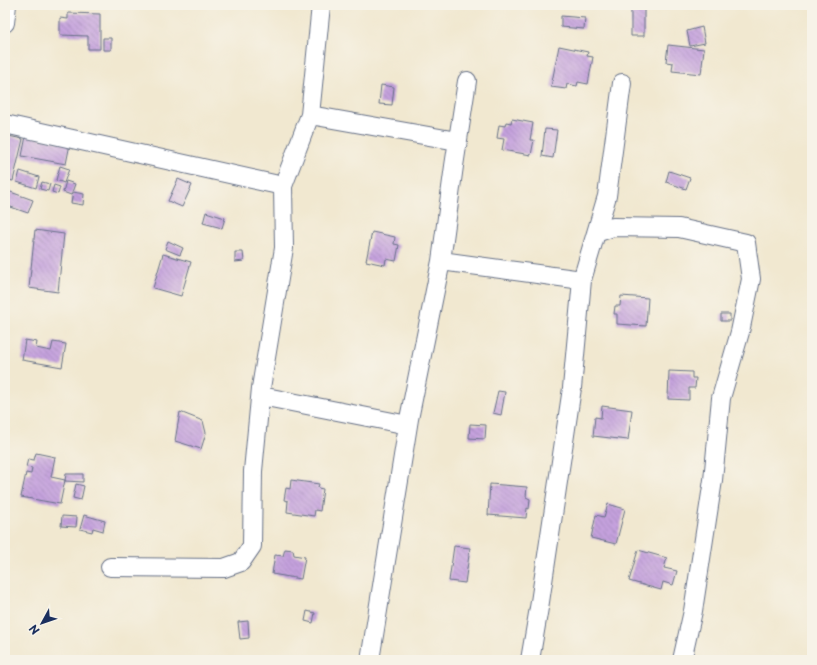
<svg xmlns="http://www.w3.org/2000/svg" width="817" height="665" viewBox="0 0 817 665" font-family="'Playpen Sans',sans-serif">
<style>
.building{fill:url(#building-back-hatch)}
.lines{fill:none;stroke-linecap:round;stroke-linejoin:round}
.minor-casing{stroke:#667086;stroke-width:20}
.minor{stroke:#fff;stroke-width:18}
</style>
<defs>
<pattern id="building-back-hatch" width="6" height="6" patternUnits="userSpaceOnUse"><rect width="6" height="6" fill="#c5a1dd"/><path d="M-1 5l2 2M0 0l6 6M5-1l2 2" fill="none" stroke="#9f84b6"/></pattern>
</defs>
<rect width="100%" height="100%" fill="#f7f3e8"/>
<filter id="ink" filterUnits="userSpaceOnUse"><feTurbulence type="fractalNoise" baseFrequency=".025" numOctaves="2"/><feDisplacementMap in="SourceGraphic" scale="8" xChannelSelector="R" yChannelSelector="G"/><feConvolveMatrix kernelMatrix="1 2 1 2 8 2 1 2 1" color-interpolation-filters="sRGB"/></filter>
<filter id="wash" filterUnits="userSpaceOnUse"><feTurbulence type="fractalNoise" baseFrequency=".012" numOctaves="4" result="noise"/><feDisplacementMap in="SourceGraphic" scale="16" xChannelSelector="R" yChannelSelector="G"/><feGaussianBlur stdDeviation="0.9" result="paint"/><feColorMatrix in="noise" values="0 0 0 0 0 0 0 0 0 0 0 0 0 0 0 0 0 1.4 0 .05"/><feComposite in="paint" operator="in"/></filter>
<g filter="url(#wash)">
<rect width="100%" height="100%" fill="#f1e8d0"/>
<g id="blocks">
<!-- building -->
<path class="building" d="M 631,9 L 644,9 L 644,36 L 631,36 Z
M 68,13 L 100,14 L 100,49 L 88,49 L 88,36 L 60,35 L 60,18 L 68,19 Z
M 561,16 L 585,18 L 584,29 L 561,27 Z
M 702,27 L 705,43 L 690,46 L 687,31 Z
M 103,38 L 111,38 L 111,50 L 103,50 Z
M 668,45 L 704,49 L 701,74 L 672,71 L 673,63 L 666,62 Z
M 559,46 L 588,52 L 587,56 L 593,57 L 588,84 L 578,82 L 577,86 L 567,84 L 566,89 L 551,87 Z
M 381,85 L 394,87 L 392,105 L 379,104 Z
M 512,119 L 533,123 L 530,140 L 534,140 L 531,155 L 502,150 L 504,139 L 497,138 L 499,125 L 505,126 L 506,122 L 511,123 Z
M 545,129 L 557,130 L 553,158 L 542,156 Z
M 8,136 L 23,139 L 13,181 L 5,179 L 5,150 Z
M 26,136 L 70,144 L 66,164 L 22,156 Z
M 60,166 L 69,169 L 64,183 L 56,180 Z
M 20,171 L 39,177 L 36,188 L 17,182 Z
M 669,171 L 690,178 L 686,189 L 666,182 Z
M 178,179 L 192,185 L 182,207 L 168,201 Z
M 66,181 L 75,184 L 71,195 L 63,192 Z
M 42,182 L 50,184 L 48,191 L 40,189 Z
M 54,185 L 60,187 L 58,194 L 52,192 Z
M 5,190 L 33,200 L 28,213 L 5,205 Z
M 73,192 L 84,194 L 83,205 L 71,203 Z
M 206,212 L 225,218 L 222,228 L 203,223 Z
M 35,230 L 64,234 L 58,292 L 29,288 Z
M 372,232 L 395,237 L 394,244 L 399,245 L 396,261 L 386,259 L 385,265 L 366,261 Z
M 168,241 L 183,248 L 180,255 L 165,249 Z
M 235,252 L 243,252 L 244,261 L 235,262 Z
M 163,254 L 191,262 L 181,296 L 153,288 Z
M 621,296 L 648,298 L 646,326 L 617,324 L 617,314 L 614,314 L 615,306 L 620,306 Z
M 721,314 L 730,314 L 730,321 L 721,321 Z
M 25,340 L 37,342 L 36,348 L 51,351 L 53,342 L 66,344 L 62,367 L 22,360 Z
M 669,371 L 692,372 L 692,378 L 696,378 L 695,388 L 689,388 L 689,400 L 668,399 Z
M 498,391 L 505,392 L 501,415 L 493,413 Z
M 602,406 L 632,410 L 628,440 L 593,436 L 595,417 L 601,418 Z
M 180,412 L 203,421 L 206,433 L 201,449 L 175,441 Z
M 470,424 L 486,425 L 485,439 L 469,438 Z
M 36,453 L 55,457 L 51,477 L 65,480 L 60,504 L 21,497 L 26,473 L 31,474 L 32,468 L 26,467 L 28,459 L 34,460 Z
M 66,474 L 83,474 L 83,482 L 65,481 Z
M 291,480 L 319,484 L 318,488 L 323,489 L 320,511 L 315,510 L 314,516 L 287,512 L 288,501 L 284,500 L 286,488 L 290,489 Z
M 76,484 L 84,486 L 81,500 L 73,498 Z
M 490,484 L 527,487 L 526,497 L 530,499 L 529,509 L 527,508 L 526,518 L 488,515 Z
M 608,504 L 625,509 L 616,544 L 591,538 L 596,515 L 604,517 Z
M 84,515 L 105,521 L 103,531 L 93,528 L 92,532 L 80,529 Z
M 62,516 L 77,517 L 76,527 L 61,526 Z
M 454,546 L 470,548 L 465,583 L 449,581 Z
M 285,549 L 293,550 L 294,555 L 305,557 L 301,579 L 272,574 L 275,555 L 283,556 Z
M 638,550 L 667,558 L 664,568 L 677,571 L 673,585 L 663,582 L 661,590 L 629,581 Z
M 307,611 L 315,613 L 313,623 L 305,621 Z
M 248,621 L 249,638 L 240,639 L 238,622 Z"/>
</g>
</g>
<g filter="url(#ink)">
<use href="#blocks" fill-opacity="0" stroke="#667086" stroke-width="1"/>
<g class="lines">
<!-- minor casing -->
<g class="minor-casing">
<path id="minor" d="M 5,23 L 7,5
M 310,115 L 457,141
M 5,124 L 283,186
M 596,233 L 613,227 L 679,228 L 746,243 L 751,279 L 740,332 L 721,398 L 713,480 L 693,611 L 682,660
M 441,261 L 582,280
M 261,396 L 408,425
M 110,567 L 224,568 L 241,562 L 252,546 L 253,471 L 261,388 L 284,248 L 283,186 L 310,115 L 321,5
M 370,660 L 409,419 L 441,261 L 454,166 L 467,81
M 530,660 L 540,602 L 572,388 L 582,280 L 607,196 L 622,83"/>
</g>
<!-- minor -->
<use href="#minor" class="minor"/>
</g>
</g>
<!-- margin -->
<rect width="817" height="665" fill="none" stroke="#f7f3e8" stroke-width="20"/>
<!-- north arrow -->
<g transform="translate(42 623) rotate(230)" stroke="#f7f3e8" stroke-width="3" paint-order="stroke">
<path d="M0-3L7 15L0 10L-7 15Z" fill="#1b2f5e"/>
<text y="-6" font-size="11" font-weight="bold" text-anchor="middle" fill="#1b2f5e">N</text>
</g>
</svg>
